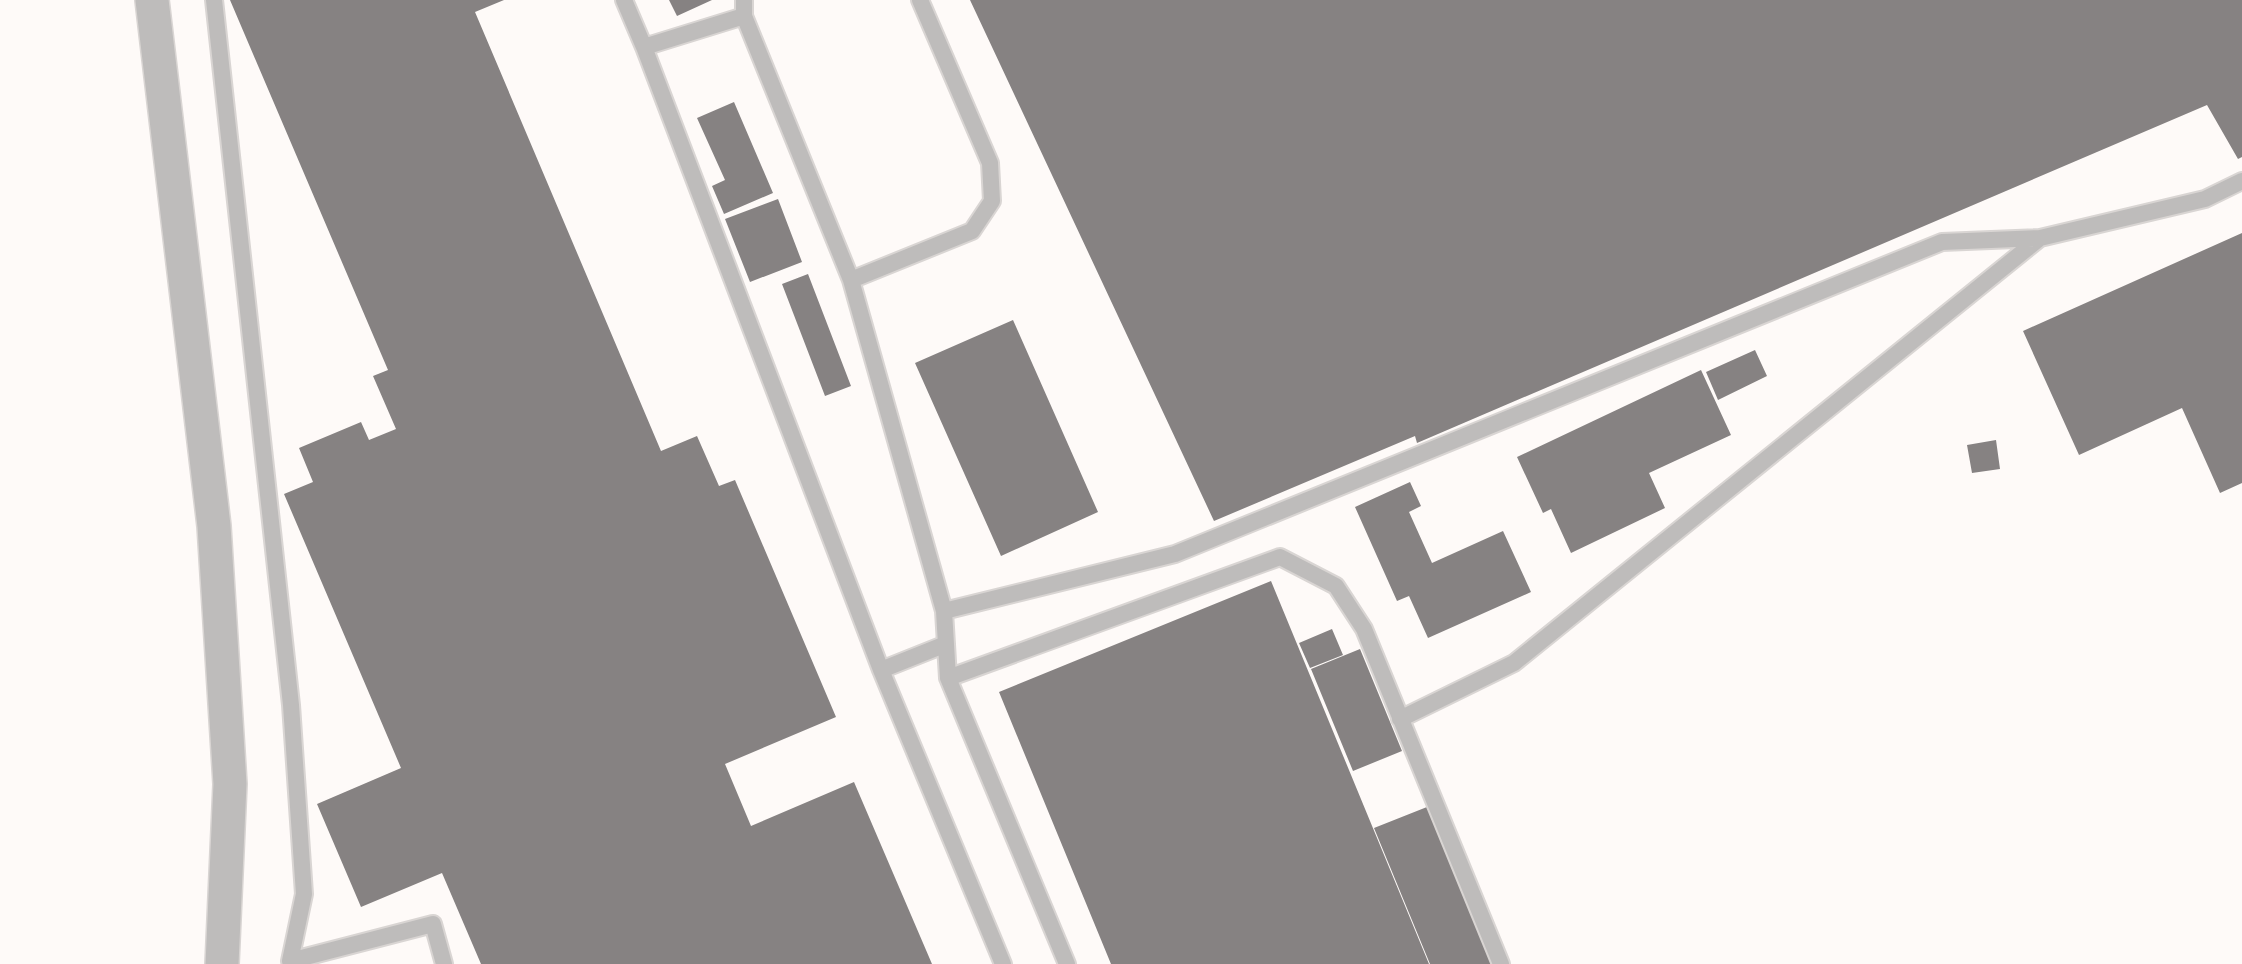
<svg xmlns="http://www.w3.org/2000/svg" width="2242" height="964" viewBox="0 0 2242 964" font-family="Manrope,sans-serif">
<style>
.building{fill:#868282}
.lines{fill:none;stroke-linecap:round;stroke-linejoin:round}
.lane-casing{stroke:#d9d5d3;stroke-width:20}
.street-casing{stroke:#d9d5d3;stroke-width:36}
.lane{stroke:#bebcbb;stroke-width:16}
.street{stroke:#bebcbb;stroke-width:33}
</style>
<rect width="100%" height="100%" fill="#fefaf8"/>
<!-- building -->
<path class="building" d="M 230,0 L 504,0 L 475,12 L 661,451 L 697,436 L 719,486 L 735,480 L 836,717 L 725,764 L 751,826 L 854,782 L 932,964 L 481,964 L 442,873 L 361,907 L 317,804 L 401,768 L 284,494 L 313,482 L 299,448 L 361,422 L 369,440 L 396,429 L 373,376 L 388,370 Z
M 669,0 L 712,0 L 677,16 Z
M 970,0 L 2242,0 L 2242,157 L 2238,159 L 2207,105 L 1417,443 L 1415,436 L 1214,521 Z
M 734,102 L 773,193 L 724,214 L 712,186 L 725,180 L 697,118 Z
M 778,199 L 802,262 L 750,282 L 725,219 Z
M 2242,233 L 2242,483 L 2220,493 L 2182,408 L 2079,455 L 2023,331 Z
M 808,274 L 851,386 L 825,396 L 782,284 Z
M 1013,320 L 1098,512 L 1001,556 L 915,363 Z
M 1755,350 L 1767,376 L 1718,400 L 1706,372 Z
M 1701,370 L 1731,435 L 1649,473 L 1665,508 L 1571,553 L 1551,509 L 1543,513 L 1517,457 Z
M 1996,440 L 2000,469 L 1972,473 L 1967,445 Z
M 1410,482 L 1421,506 L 1409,512 L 1432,563 L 1503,531 L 1531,592 L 1428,638 L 1409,596 L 1397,601 L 1355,507 Z
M 1271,581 L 1429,964 L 1111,964 L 999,692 Z
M 1332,629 L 1343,655 L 1310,668 L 1299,643 Z
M 1360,649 L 1402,751 L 1353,771 L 1311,669 Z
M 1432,805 L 1498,964 L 1430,964 L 1374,828 Z"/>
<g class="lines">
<!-- lane casing -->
<g class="lane-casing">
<path id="lane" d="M 214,0 L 291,705 L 304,894 L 290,961 L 433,924 L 444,964
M 624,0 L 644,47 L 881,670 L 1003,964
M 744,0 L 744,16 L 851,280 L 944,611 L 948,678 L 1067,964
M 644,47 L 744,16
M 851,280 L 972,231 L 992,201 L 990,163 L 920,0
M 944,611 L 1175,554 L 1942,242 L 2040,238 L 2205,199 L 2242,181
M 881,670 L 946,644
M 948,678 L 1280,557 L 1336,586 L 1364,629 L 1501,964
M 1400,719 L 1514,663 L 2040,238"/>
</g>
<!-- street casing -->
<g class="street-casing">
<path id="street" d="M 152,0 L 214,526 L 230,784 L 222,964"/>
</g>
<!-- lane -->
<use href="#lane" class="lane"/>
<!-- street -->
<use href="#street" class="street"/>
</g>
</svg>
